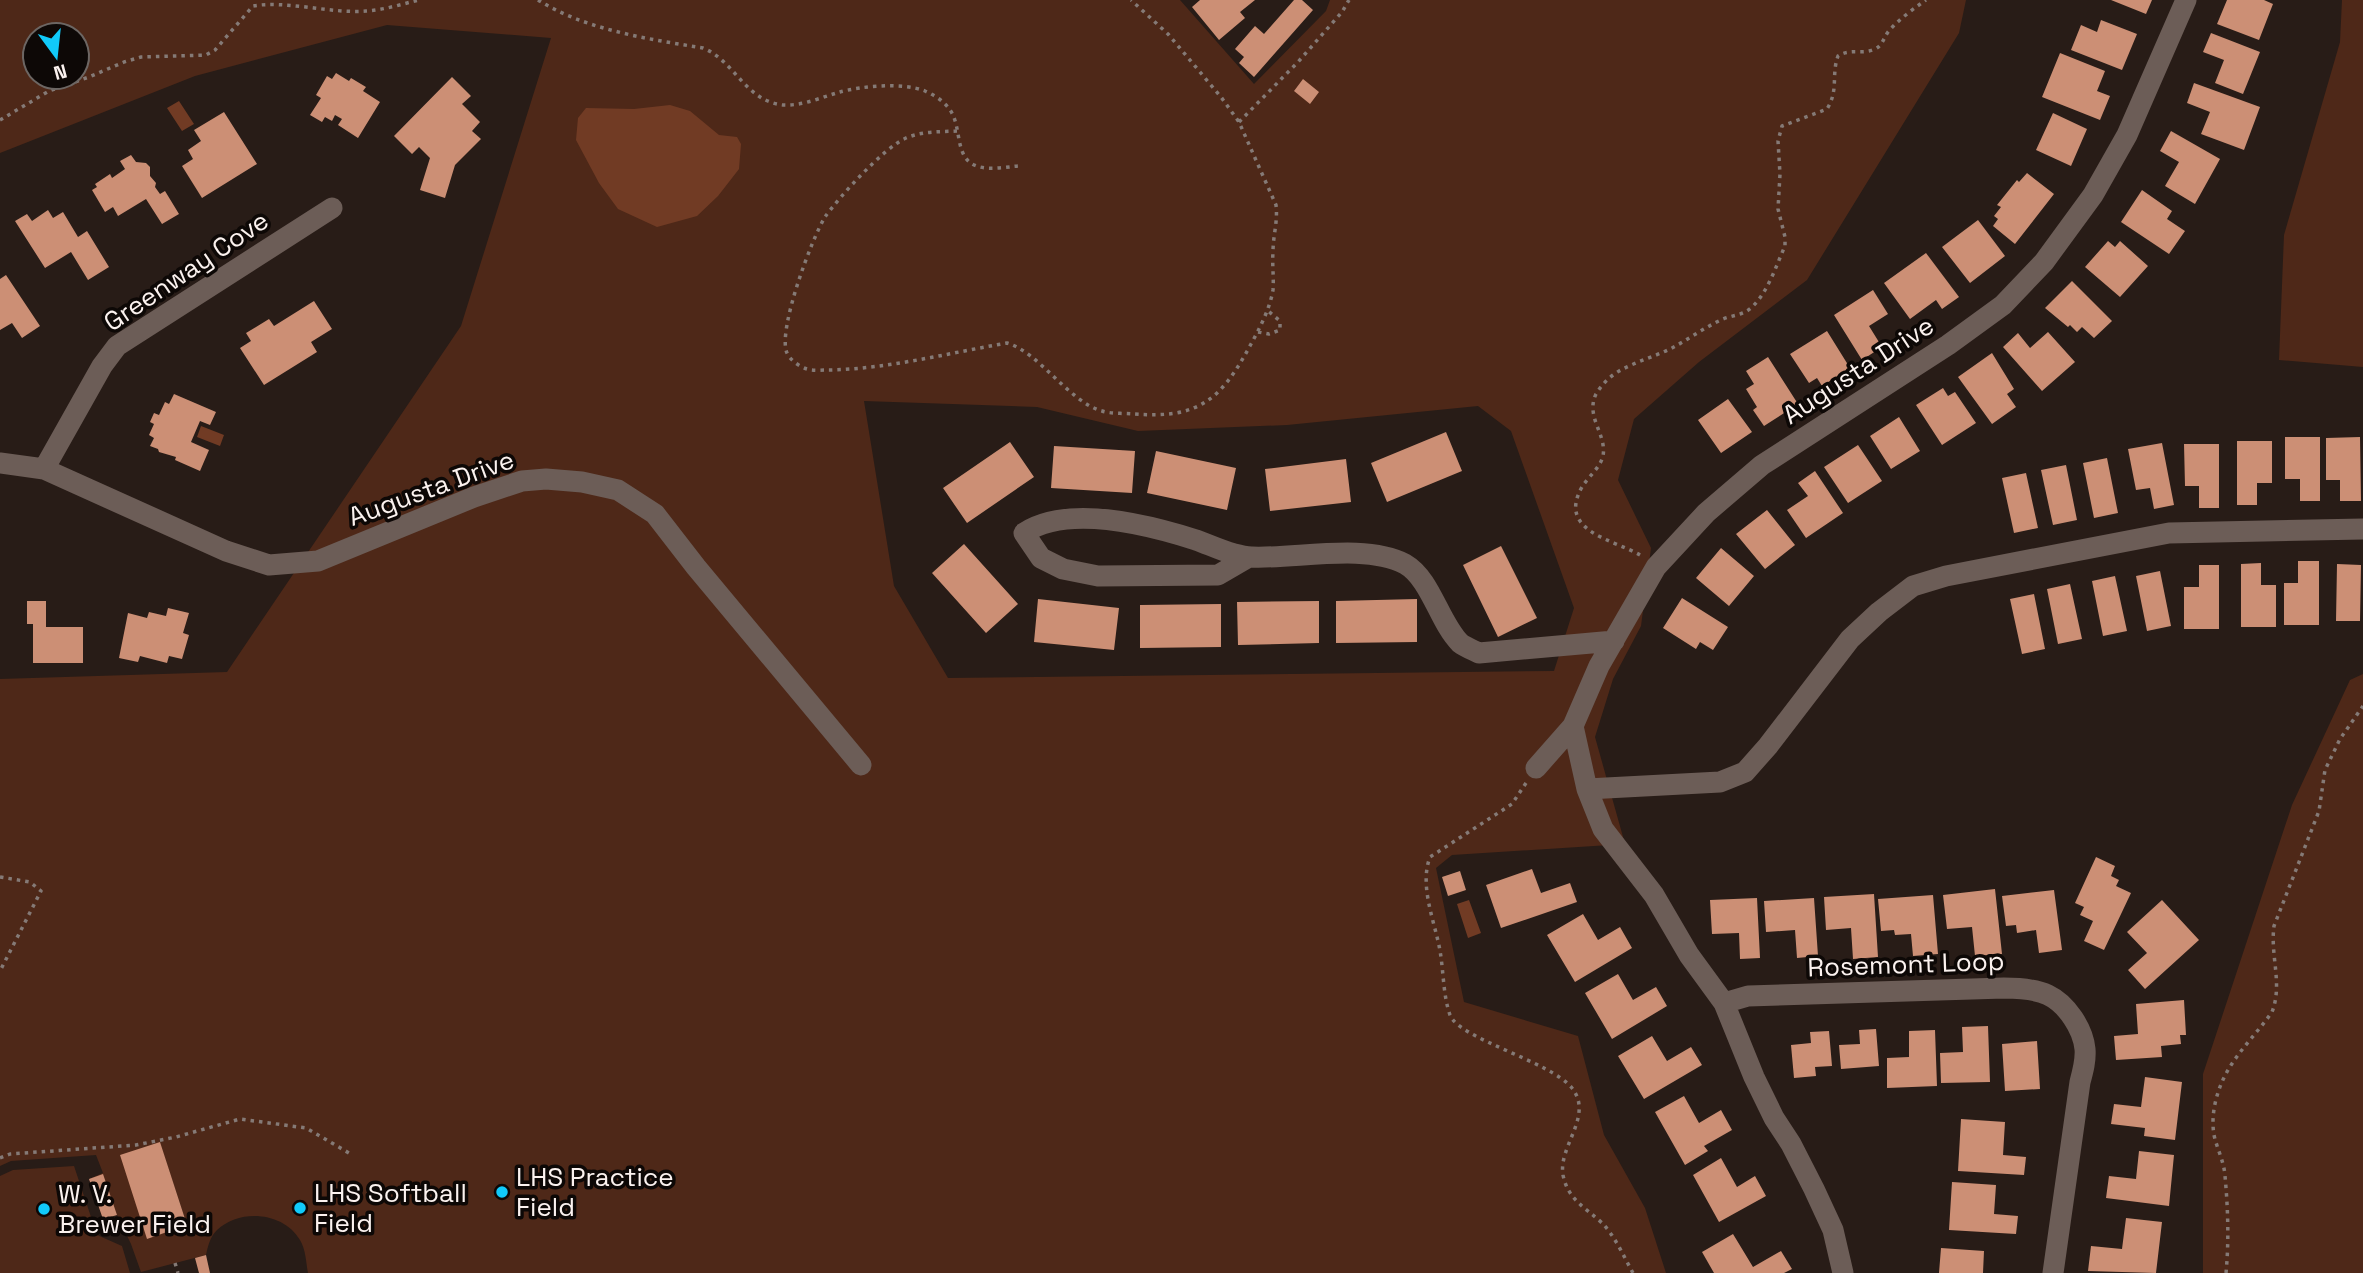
<svg xmlns="http://www.w3.org/2000/svg" width="2363" height="1273" viewBox="0 0 2363 1273" font-family="'Space Grotesk',sans-serif">
<style>
.green{fill:#4e2818;fill-rule:evenodd}
.water{fill:#713b24}
.building{fill:#cc8f75}
.lines{fill:none;stroke-linecap:round;stroke-linejoin:round}
.path{stroke:#857a76;stroke-width:3.5;stroke-dasharray:3.5 5;stroke-linecap:butt}
.minor{stroke:#6c5d57;stroke-width:21}
.poi-dot{fill:#11cafa;stroke:#0d0806;stroke-width:2.5}
.labels{text-anchor:middle;dominant-baseline:central;stroke-width:7;stroke-linejoin:round;paint-order:stroke}
.street-label{font-size:26px;fill:#fbf2ef;stroke:#0d0806}
.poi-label{font-size:26px;fill:#fbf2ef;stroke:#0d0806;text-anchor:start}
</style>
<rect width="100%" height="100%" fill="#281c17"/>
<!-- green -->
<path class="green" d="M 0,0 L 1180,0 L 1254,84 L 1326,11 L 1330,0 L 1966,0 L 1959,33 L 1807,280 L 1699,362 L 1634,419 L 1618,480 L 1651,548 L 1641,626 L 1613,679 L 1595,737 L 1625,844 L 1452,855 L 1436,868 L 1464,1002 L 1578,1036 L 1604,1135 L 1645,1208 L 1666,1273 L 308,1273 C 306,1263 306,1250 300,1240 C 284,1212 240,1208 217,1230 C 210,1237 208,1246 206,1255 L 141,1272 L 131,1244 L 117,1215 L 103,1219 L 89,1179 L 103,1173 L 96,1155 L 11,1161 L 0,1166 L 0,679 L 227,672 L 461,326 L 551,38 L 387,25 L 195,76 L 0,153 ZM 35,35 L 77,35 L 77,77 L 35,77 ZM 864,401 L 1037,407 L 1138,431 L 1287,425 L 1478,406 L 1511,431 L 1574,608 L 1554,671 L 948,678 L 894,586 ZM 160,1143 L 187,1225 L 147,1238 Z
M 2342,0 L 2363,0 L 2363,367 L 2279,360 L 2284,235 L 2340,42 Z
M 2363,674 L 2363,1273 L 2203,1273 L 2203,1074 L 2292,805 L 2350,680 Z
M 74,1166 L 97,1235 L 122,1246 L 130,1273 L 0,1273 L 0,1176 L 13,1170 Z"/>
<!-- water -->
<path class="water" d="M 179,101 L 194,124 L 182,131 L 167,108 Z
M 670,105 L 690,111 L 719,135 L 737,137 L 741,144 L 739,169 L 718,196 L 697,216 L 657,227 L 618,209 L 599,183 L 576,140 L 578,118 L 586,108 L 634,109 Z
M 201,426 L 224,435 L 220,446 L 197,437 Z
M 1469,900 L 1481,933 L 1468,938 L 1457,904 Z"/>
<!-- building -->
<path class="building" d="M 1200,0 L 1255,0 L 1240,12 L 1245,18 L 1219,40 L 1192,7 Z
M 1294,0 L 1302,0 L 1313,10 L 1254,77 L 1239,63 L 1244,57 L 1235,49 L 1255,26 L 1264,34 Z
M 2111,0 L 2152,0 L 2146,14 Z
M 2227,0 L 2264,0 L 2273,4 L 2259,40 L 2217,24 Z
M 2101,20 L 2137,34 L 2122,70 L 2071,50 L 2081,25 L 2097,32 Z
M 2211,33 L 2260,52 L 2243,94 L 2215,83 L 2224,60 L 2203,52 Z
M 2060,53 L 2105,71 L 2097,91 L 2110,96 L 2100,120 L 2042,97 Z
M 336,73 L 349,81 L 351,78 L 366,87 L 363,91 L 380,102 L 358,138 L 338,125 L 342,119 L 335,115 L 332,121 L 325,117 L 322,122 L 310,115 L 321,98 L 316,95 L 327,76 L 332,79 Z
M 452,77 L 471,96 L 462,104 L 480,122 L 472,131 L 481,139 L 455,165 L 445,198 L 420,190 L 430,158 L 419,147 L 412,154 L 394,136 Z
M 1303,79 L 1319,92 L 1310,104 L 1294,91 Z
M 2194,83 L 2260,107 L 2244,150 L 2201,134 L 2210,112 L 2187,103 Z
M 224,112 L 257,164 L 202,198 L 182,166 L 193,159 L 188,150 L 201,141 L 194,130 Z
M 2053,113 L 2087,129 L 2071,166 L 2036,150 Z
M 2171,131 L 2220,159 L 2195,204 L 2165,186 L 2179,162 L 2160,151 Z
M 131,155 L 136,162 L 146,163 L 150,167 L 150,176 L 156,183 L 155,187 L 160,194 L 165,191 L 179,214 L 162,224 L 146,199 L 118,216 L 113,207 L 105,212 L 92,190 L 97,187 L 95,184 L 110,174 L 112,178 L 125,169 L 120,161 Z
M 2027,173 L 2054,194 L 2015,244 L 1993,226 L 1998,219 L 1994,216 L 2001,207 L 1997,205 L 2017,180 L 2019,182 Z
M 2142,190 L 2172,211 L 2167,219 L 2185,231 L 2169,254 L 2121,222 Z
M 48,210 L 53,218 L 63,212 L 78,237 L 87,231 L 109,267 L 88,280 L 71,252 L 45,268 L 15,221 L 27,214 L 32,221 Z
M 1978,220 L 2005,256 L 1970,283 L 1942,247 Z
M 2108,241 L 2115,247 L 2120,241 L 2148,266 L 2120,297 L 2085,267 Z
M 1926,253 L 1959,297 L 1942,309 L 1936,300 L 1910,319 L 1884,283 Z
M 6,275 L 40,326 L 22,338 L 12,323 L 0,330 L 0,279 Z
M 2072,281 L 2112,321 L 2094,338 L 2082,327 L 2077,332 L 2070,325 L 2068,327 L 2045,308 Z
M 1873,290 L 1888,314 L 1869,326 L 1882,347 L 1862,360 L 1834,315 Z
M 314,301 L 332,329 L 311,342 L 317,352 L 264,385 L 240,348 L 251,341 L 246,333 L 269,319 L 274,326 Z
M 1827,331 L 1850,368 L 1822,386 L 1817,378 L 1809,383 L 1790,354 Z
M 2048,332 L 2075,362 L 2042,391 L 2003,347 L 2018,333 L 2030,348 Z
M 1992,353 L 2014,389 L 2007,394 L 2016,407 L 1992,424 L 1958,377 Z
M 1768,357 L 1798,404 L 1764,426 L 1753,410 L 1757,407 L 1746,389 L 1754,384 L 1746,371 Z
M 1943,388 L 1948,396 L 1955,392 L 1976,423 L 1942,445 L 1916,405 Z
M 174,394 L 216,412 L 210,425 L 200,421 L 191,442 L 209,450 L 200,471 L 175,460 L 176,457 L 159,452 L 158,449 L 150,446 L 154,438 L 149,435 L 154,424 L 150,422 L 154,413 L 159,415 L 165,402 L 169,404 Z
M 1728,399 L 1752,432 L 1721,453 L 1698,420 Z
M 1899,417 L 1920,451 L 1891,469 L 1870,436 Z
M 1446,432 L 1462,471 L 1387,502 L 1371,463 Z
M 2285,437 L 2320,437 L 2320,501 L 2300,501 L 2300,479 L 2285,479 Z
M 2360,437 L 2361,501 L 2340,501 L 2340,480 L 2326,480 L 2326,438 Z
M 2237,441 L 2272,441 L 2272,483 L 2257,483 L 2257,505 L 2237,505 Z
M 1010,442 L 1034,477 L 967,523 L 943,488 Z
M 2162,443 L 2174,505 L 2154,509 L 2150,488 L 2136,490 L 2128,449 Z
M 2184,444 L 2219,444 L 2219,508 L 2199,508 L 2199,486 L 2185,486 Z
M 1858,445 L 1882,481 L 1848,503 L 1824,467 Z
M 1054,446 L 1135,451 L 1132,493 L 1051,488 Z
M 1156,451 L 1236,468 L 1227,510 L 1147,493 Z
M 2107,458 L 2118,513 L 2094,518 L 2083,463 Z
M 1346,459 L 1351,502 L 1270,511 L 1265,469 Z
M 2066,465 L 2077,520 L 2053,525 L 2041,470 Z
M 1815,471 L 1843,513 L 1806,538 L 1787,510 L 1808,496 L 1798,483 Z
M 2026,473 L 2038,528 L 2014,533 L 2002,478 Z
M 1767,510 L 1795,545 L 1765,569 L 1736,534 Z
M 964,544 L 1018,604 L 986,633 L 932,573 Z
M 1501,546 L 1537,618 L 1498,637 L 1463,565 Z
M 1721,548 L 1754,576 L 1729,606 L 1696,578 Z
M 2298,561 L 2319,561 L 2319,625 L 2284,625 L 2284,583 L 2298,583 Z
M 2261,563 L 2261,585 L 2276,585 L 2276,627 L 2241,627 L 2241,564 Z
M 2337,564 L 2361,565 L 2360,621 L 2336,621 Z
M 2199,565 L 2219,565 L 2219,629 L 2184,629 L 2184,587 L 2199,587 Z
M 2160,571 L 2171,626 L 2147,631 L 2136,576 Z
M 2115,576 L 2127,631 L 2103,636 L 2092,581 Z
M 2070,584 L 2082,639 L 2058,644 L 2047,589 Z
M 2034,594 L 2045,649 L 2022,654 L 2010,599 Z
M 1682,598 L 1728,627 L 1713,650 L 1700,642 L 1696,649 L 1663,628 Z
M 1038,599 L 1119,608 L 1114,650 L 1034,642 Z
M 1417,599 L 1417,642 L 1336,643 L 1336,601 Z
M 27,601 L 46,601 L 46,627 L 83,627 L 83,663 L 33,663 L 33,624 L 27,624 Z
M 1319,601 L 1319,643 L 1238,645 L 1237,602 Z
M 1221,604 L 1221,647 L 1140,648 L 1140,605 Z
M 168,608 L 189,613 L 183,633 L 189,635 L 182,659 L 169,656 L 167,663 L 140,656 L 138,662 L 119,658 L 128,613 L 147,618 L 149,612 L 166,616 Z
M 2096,857 L 2115,866 L 2111,876 L 2119,880 L 2116,886 L 2131,893 L 2104,950 L 2084,941 L 2093,921 L 2080,915 L 2084,907 L 2075,903 Z
M 1532,869 L 1541,893 L 1570,883 L 1577,902 L 1501,928 L 1486,885 Z
M 1460,871 L 1466,890 L 1448,896 L 1442,877 Z
M 1995,889 L 2002,954 L 1975,956 L 1972,927 L 1947,929 L 1943,895 Z
M 2054,890 L 2062,950 L 2039,953 L 2036,930 L 2017,933 L 2016,925 L 2006,926 L 2002,896 Z
M 1874,894 L 1878,957 L 1853,959 L 1851,928 L 1826,930 L 1824,897 Z
M 1933,895 L 1938,954 L 1913,956 L 1911,934 L 1895,935 L 1894,930 L 1881,931 L 1878,899 Z
M 1757,898 L 1760,958 L 1740,959 L 1739,933 L 1712,934 L 1710,900 Z
M 1814,898 L 1818,956 L 1797,958 L 1795,930 L 1766,932 L 1764,901 Z
M 2162,900 L 2199,940 L 2145,989 L 2128,970 L 2147,953 L 2127,932 Z
M 1583,914 L 1598,940 L 1620,927 L 1632,948 L 1575,982 L 1547,935 Z
M 1618,974 L 1633,1000 L 1656,987 L 1667,1006 L 1612,1039 L 1585,993 Z
M 2184,1000 L 2186,1035 L 2180,1035 L 2181,1044 L 2161,1046 L 2162,1057 L 2116,1060 L 2114,1036 L 2138,1034 L 2136,1004 Z
M 1988,1026 L 1990,1082 L 1941,1083 L 1940,1053 L 1963,1052 L 1962,1027 Z
M 1876,1029 L 1879,1066 L 1841,1069 L 1839,1045 L 1860,1044 L 1859,1030 Z
M 1935,1030 L 1937,1086 L 1887,1088 L 1887,1058 L 1909,1057 L 1909,1031 Z
M 1829,1031 L 1832,1066 L 1815,1067 L 1816,1076 L 1794,1078 L 1791,1045 L 1811,1043 L 1810,1032 Z
M 1652,1036 L 1667,1061 L 1691,1047 L 1702,1065 L 1644,1099 L 1618,1056 Z
M 2037,1041 L 2040,1089 L 2005,1091 L 2002,1044 Z
M 2145,1077 L 2182,1082 L 2175,1140 L 2144,1136 L 2145,1128 L 2111,1124 L 2114,1104 L 2141,1107 Z
M 1684,1096 L 1699,1123 L 1721,1110 L 1732,1130 L 1704,1146 L 1708,1151 L 1685,1165 L 1655,1112 Z
M 1961,1119 L 2005,1122 L 2003,1155 L 2026,1157 L 2024,1175 L 1958,1171 Z
M 160,1142 L 187,1225 L 147,1239 L 120,1155 Z
M 2139,1151 L 2174,1155 L 2169,1206 L 2106,1198 L 2109,1176 L 2136,1179 Z
M 1721,1158 L 1737,1187 L 1755,1176 L 1766,1196 L 1719,1222 L 1693,1175 Z
M 103,1174 L 117,1215 L 103,1219 L 89,1179 Z
M 1952,1182 L 1996,1185 L 1994,1214 L 2018,1216 L 2016,1234 L 1949,1230 Z
M 2126,1218 L 2162,1222 L 2156,1273 L 2088,1271 L 2091,1246 L 2122,1249 Z
M 1733,1234 L 1753,1267 L 1781,1251 L 1792,1269 L 1784,1273 L 1714,1273 L 1702,1252 Z
M 1941,1248 L 1984,1251 L 1983,1273 L 1939,1273 Z
M 206,1255 L 210,1273 L 199,1273 L 195,1258 Z"/>
<g class="lines">
<!-- path -->
<path class="path" d="M 538,0 C 586,30 648,39 703,48 C 735,61 745,101 783,105 C 803,106 822,97 840,92 C 862,86 903,82 925,91 C 934,95 944,101 950,110 C 963,128 953,161 980,167 C 992,170 1006,167 1018,166
M 0,120 L 49,91 L 89,77 L 124,62 L 141,57 L 206,55 L 215,50 L 253,6 C 286,0 331,14 366,11 C 384,10 402,4 419,0
M 1239,122 L 1298,62 L 1342,12 L 1349,0
M 957,131 C 939,132 920,131 904,139 C 883,149 839,197 825,217 C 812,238 777,331 787,353 C 790,360 800,367 807,369 C 813,371 822,370 829,370 C 887,369 949,353 1007,343 C 1039,352 1069,402 1102,411 C 1111,414 1124,413 1134,414 C 1199,419 1221,400 1251,344 C 1260,328 1270,308 1273,290 C 1274,277 1272,265 1273,252 C 1273,235 1278,222 1276,205 L 1239,122 L 1221,97 L 1168,34 L 1131,0
M 1258,332 L 1269,334 L 1280,330 L 1280,321 L 1267,310
M 1640,555 C 1612,539 1557,531 1582,487 C 1588,477 1600,468 1603,456 C 1607,434 1585,417 1596,394 C 1602,384 1612,374 1623,369 C 1638,361 1656,356 1672,348 C 1689,339 1705,327 1723,319 C 1733,315 1744,315 1752,307 C 1768,292 1776,266 1785,246 L 1785,237 L 1778,209 L 1780,174 L 1778,141 L 1782,126 L 1827,109 C 1839,90 1831,75 1838,56 C 1850,48 1863,55 1875,49 C 1883,45 1883,39 1888,32 C 1898,20 1913,9 1926,0
M 1526,783 L 1512,804 L 1430,857 C 1420,883 1432,915 1438,941 C 1444,965 1442,992 1450,1015 C 1459,1039 1550,1061 1572,1088 C 1594,1116 1558,1146 1563,1175 C 1568,1200 1585,1207 1602,1223 C 1615,1236 1624,1257 1633,1273
M 0,877 L 30,882 L 41,891 L 0,971
M 0,1158 L 10,1154 L 136,1145 L 176,1137 L 240,1119 L 306,1128 L 349,1153
M 175,1263 L 178,1273
M 2226,1273 C 2229,1242 2228,1208 2225,1176 C 2224,1161 2217,1149 2214,1135 C 2211,1117 2215,1098 2222,1082 C 2233,1056 2256,1035 2272,1012 C 2283,984 2270,956 2274,926 L 2319,811 L 2325,770 L 2340,739 L 2363,706"/>
<!-- minor -->
<path class="minor" d="M 0,463 L 44,469 L 226,551 L 269,565 L 318,561 L 474,497 L 522,481 L 546,479 L 582,482 L 618,490 L 655,514 L 696,567 L 861,765
M 44,469 L 102,366 L 117,346 L 332,208
M 1249,557 L 1218,575 L 1098,576 L 1063,569 L 1041,558 L 1024,533 C 1068,504 1149,525 1196,540 C 1213,546 1234,557 1252,557 C 1296,559 1365,543 1405,564 C 1431,579 1439,622 1460,643 C 1465,647 1473,650 1479,653 L 1614,641
M 1573,726 L 1587,789 L 1603,829 L 1654,895 L 1689,955 L 1724,1003 L 1754,1077 L 1774,1118 L 1791,1144 L 1814,1189 L 1833,1230 L 1843,1273
M 1536,768 L 1573,726 L 1599,666 L 1656,567 L 1706,513 L 1762,465 L 1948,345 L 2003,305 L 2044,262 L 2093,195 L 2127,135 L 2186,0
M 1587,789 L 1720,782 L 1745,772 L 1768,746 L 1850,639 L 1879,612 L 1913,586 L 1946,576 L 2169,533 L 2363,529
M 1724,1003 L 1748,996 L 2004,988 C 2019,988 2035,989 2048,995 C 2067,1004 2083,1029 2085,1049 C 2086,1060 2083,1071 2080,1082 L 2053,1273"/>
</g>
<!-- markers -->
<g class="poi-dot">
<circle cx="502" cy="1192" r="7"/>
<circle cx="300" cy="1208" r="7"/>
<circle cx="44" cy="1209" r="7"/>
</g>
<g class="labels">
<!-- street labels -->
<g class="street-label">
<text transform="translate(186 271) rotate(-34)">Greenway Cove</text>
<text transform="translate(1858 370) rotate(-33)">Augusta Drive</text>
<text transform="translate(431 488) rotate(-20)">Augusta Drive</text>
<text transform="translate(1906 964) rotate(-2)">Rosemont Loop</text>
</g>
<!-- poi labels -->
<g class="poi-label">
<text x="516" y="1177">LHS Practice<tspan x="516" dy="30">Field</tspan></text>
<text x="314" y="1193">LHS Softball<tspan x="314" dy="30">Field</tspan></text>
<text x="58" y="1194">W. V.<tspan x="58" dy="30">Brewer Field</tspan></text>
</g>
</g>
<!-- north arrow -->
<g transform="translate(56 56) rotate(165)"><circle r="33" fill="#0d0806" stroke="#6c6663" stroke-width="2"/>
<path d="M0-5L12 26L0 18L-12 26Z" fill="#11cafa"/>
<text y="-10" font-size="19" font-weight="bold" text-anchor="middle" fill="#fbf2ef">N</text>
</g>
</svg>
